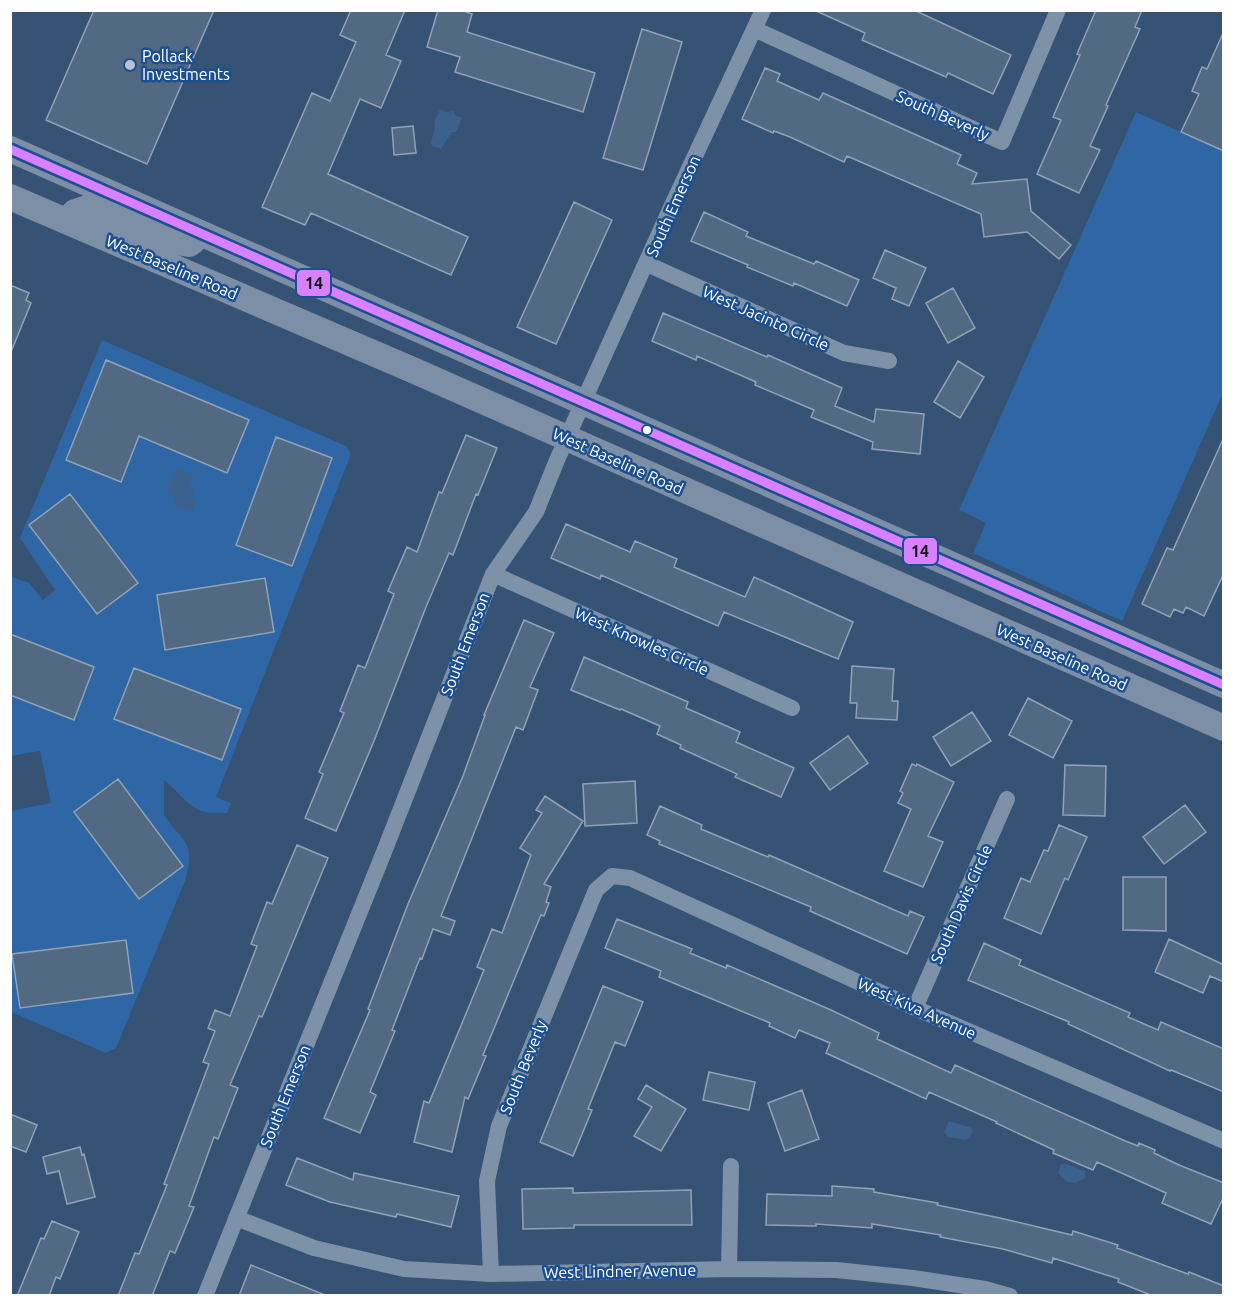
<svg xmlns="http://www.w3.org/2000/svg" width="1234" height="1306" viewBox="0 0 1234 1306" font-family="Ubuntu,sans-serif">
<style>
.green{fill:#2f66a5;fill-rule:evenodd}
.water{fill:#3b618d}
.building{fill:#526984;stroke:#92a2b6;stroke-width:1.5}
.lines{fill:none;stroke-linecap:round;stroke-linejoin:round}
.minor{stroke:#7d92a8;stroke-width:16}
.primary{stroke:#7d8ea7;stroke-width:26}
.bus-1-casing{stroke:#1b4f8f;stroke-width:14}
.bus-1{stroke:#d880ff;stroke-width:9}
.poi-dot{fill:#b9c2ce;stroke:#1b4f8f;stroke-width:2}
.bus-dot{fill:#fff;stroke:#1b4f8f;stroke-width:2}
.labels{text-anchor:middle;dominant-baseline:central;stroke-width:5;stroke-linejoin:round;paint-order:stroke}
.poi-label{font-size:16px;fill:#fff;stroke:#1b4f8f;text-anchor:start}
.street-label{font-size:16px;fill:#fff;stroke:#1b4f8f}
.line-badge{stroke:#1b4f8f;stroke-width:2}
.pale-badge-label{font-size:16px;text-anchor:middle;font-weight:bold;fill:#111}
</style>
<rect width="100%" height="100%" fill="#365274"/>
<!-- green -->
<path class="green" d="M 1136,112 L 1223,151 L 1223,393 L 1122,621 L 973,553 L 986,523 L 959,510 Z
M 102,340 L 346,446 L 351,454 L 216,797 L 231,803 L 227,813 C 189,816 189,800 164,780 L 164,815 C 184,844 196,841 185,881 L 116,1048 L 106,1053 L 11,1012 L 11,811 L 51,803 L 40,751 L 11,756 L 10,695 L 74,719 L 94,668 L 11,634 L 10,582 L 12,577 L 29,583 L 43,600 L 55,590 L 20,538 ZM 106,360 L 161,383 L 120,482 L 66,460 ZM 179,391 L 248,420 L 227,473 L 157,444 ZM 275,437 L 332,458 L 292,566 L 236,544 ZM 30,525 L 138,583 L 97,614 ZM 265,578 L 273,632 L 165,649 L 157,595 ZM 133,669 L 241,709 L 222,760 L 114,719 ZM 118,779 L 183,866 L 139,899 L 74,812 ZM 126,940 L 133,993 L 20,1008 L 13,955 Z"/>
<!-- water -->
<path class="water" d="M 440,109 L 446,112 L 453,111 L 455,115 L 462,118 L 456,132 L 452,132 L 441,149 L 432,146 L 431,143 L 435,126 L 434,122 Z
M 177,468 L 193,476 L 188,486 L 195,489 L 192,497 L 197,500 L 192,512 L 173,504 L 175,497 L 168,493 L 168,488 Z
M 949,1121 L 972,1128 L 972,1134 L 966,1140 L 948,1137 L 944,1132 Z
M 1061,1164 C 1069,1164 1079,1169 1085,1171 L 1085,1178 L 1076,1183 L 1067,1182 L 1058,1173 Z"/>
<!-- building -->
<path class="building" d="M 94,10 L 214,10 L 147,164 L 46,120 Z
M 351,10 L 405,10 L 386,55 L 401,61 L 381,108 L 360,99 L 328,174 L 468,237 L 451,275 L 311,213 L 305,225 L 262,207 L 312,93 L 330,101 L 356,42 L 340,35 Z
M 438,10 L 461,10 L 472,14 L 467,32 L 595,73 L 583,112 L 455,72 L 460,57 L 427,47 Z
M 814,10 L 914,10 L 1011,55 L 993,94 L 948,73 L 946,77 L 862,40 L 865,33 Z
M 1096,10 L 1142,10 L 1135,27 L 1140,29 L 1106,105 L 1108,106 L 1090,146 L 1100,150 L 1079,193 L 1037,174 L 1061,120 L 1053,117 L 1080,55 L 1077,54 Z
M 642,29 L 682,42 L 643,170 L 603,158 Z
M 1224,31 L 1224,151 L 1181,132 L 1199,94 L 1192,91 L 1202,67 L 1207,69 Z
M 765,68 L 780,74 L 777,81 L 819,100 L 823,93 L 961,155 L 957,164 L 977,173 L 972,184 L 1027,179 L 1031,211 L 1071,245 L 1059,259 L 1027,232 L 984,237 L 981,214 L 847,156 L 844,162 L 790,137 L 774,131 L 773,133 L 742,119 Z
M 413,126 L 416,153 L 394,155 L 392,128 Z
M 574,202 L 612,220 L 556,344 L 517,327 Z
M 704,212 L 748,232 L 746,236 L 814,264 L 816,261 L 859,280 L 847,306 L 794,283 L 793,286 L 747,267 L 748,265 L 691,241 Z
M 885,250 L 926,268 L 909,306 L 892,299 L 896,288 L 873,278 Z
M 10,285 L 29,293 L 26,300 L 31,303 L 11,352 Z
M 953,288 L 975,328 L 948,343 L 926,303 Z
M 663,313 L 767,357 L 768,355 L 842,388 L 835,406 L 874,422 L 876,409 L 924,414 L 920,454 L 872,449 L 873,442 L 811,417 L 814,410 L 755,385 L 756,382 L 697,356 L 696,360 L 652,341 Z
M 106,360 L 249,420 L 227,473 L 139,436 L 121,482 L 66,460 Z
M 958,361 L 984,377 L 960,418 L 934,402 Z
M 466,435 L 497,448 L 478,495 L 476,494 L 453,555 L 449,553 L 426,607 L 374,741 L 336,831 L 305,818 L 323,774 L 319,772 L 344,713 L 340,711 L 358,665 L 365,668 L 394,594 L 388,591 L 407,547 L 417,552 L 439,492 L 442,493 Z
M 276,437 L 332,458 L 292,566 L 236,545 Z
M 1224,437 L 1224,573 L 1204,616 L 1186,607 L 1183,613 L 1174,609 L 1170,617 L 1142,604 L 1167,548 L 1173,550 Z
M 70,494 L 138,583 L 97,614 L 29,525 Z
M 566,524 L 630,552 L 635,541 L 677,559 L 674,567 L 745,597 L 754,577 L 853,622 L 838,659 L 724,612 L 718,626 L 601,575 L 600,579 L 551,558 Z
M 265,578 L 274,632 L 165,650 L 157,595 Z
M 524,620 L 554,633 L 530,687 L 538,690 L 523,730 L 516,727 L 441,916 L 455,921 L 450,935 L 433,929 L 422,959 L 420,958 L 392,1030 L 395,1031 L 370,1092 L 376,1095 L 360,1133 L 324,1118 L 370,1010 L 368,1009 L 408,904 L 463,776 L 485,715 L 484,715 Z
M 10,634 L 94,667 L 74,720 L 10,695 Z
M 584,657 L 688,702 L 686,708 L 740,732 L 736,742 L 794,768 L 781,797 L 735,777 L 737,774 L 680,748 L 681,745 L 657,734 L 660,726 L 621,709 L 620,710 L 571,690 Z
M 852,666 L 894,669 L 892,701 L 898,701 L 897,720 L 856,718 L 857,703 L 850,703 Z
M 134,668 L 241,709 L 222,760 L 114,719 Z
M 1028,698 L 1072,721 L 1053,758 L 1009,735 Z
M 972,712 L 991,741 L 951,766 L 933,737 Z
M 848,736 L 868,763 L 830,790 L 810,763 Z
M 912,764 L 916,766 L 917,764 L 954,782 L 928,836 L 943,842 L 923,887 L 884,871 L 911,809 L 898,803 L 903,793 L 900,791 Z
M 1065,765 L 1106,766 L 1105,816 L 1063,815 Z
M 118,779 L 183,866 L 139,899 L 74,812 Z
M 635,781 L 637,823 L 585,826 L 583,784 Z
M 545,796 L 583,821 L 544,884 L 551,887 L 546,902 L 549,903 L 544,916 L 541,915 L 483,1055 L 486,1056 L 468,1099 L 465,1097 L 452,1152 L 414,1142 L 424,1101 L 429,1103 L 484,970 L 477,967 L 492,929 L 502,933 L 531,855 L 520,848 L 542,813 L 536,810 Z
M 1185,805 L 1206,832 L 1164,864 L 1143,837 Z
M 660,806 L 702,825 L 701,829 L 768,857 L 769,855 L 908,916 L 910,911 L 924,917 L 907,954 L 810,911 L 811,907 L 659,844 L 660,841 L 647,835 Z
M 1059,825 L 1087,837 L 1068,880 L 1065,878 L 1041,934 L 1004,918 L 1021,878 L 1030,882 L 1044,850 L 1048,851 Z
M 297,845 L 328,858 L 262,1017 L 259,1016 L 230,1085 L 238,1088 L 218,1139 L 214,1137 L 189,1206 L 194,1207 L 175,1253 L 170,1251 L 152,1296 L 118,1296 L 135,1253 L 139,1254 L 167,1185 L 164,1184 L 209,1064 L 203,1062 L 215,1031 L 208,1028 L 215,1010 L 230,1016 L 257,946 L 251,944 L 267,902 L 272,904 Z
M 1123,877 L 1166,877 L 1166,931 L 1123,930 Z
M 617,919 L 692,949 L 690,953 L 726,968 L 727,965 L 831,1010 L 879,1033 L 877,1039 L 951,1073 L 955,1065 L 1123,1140 L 1138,1146 L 1139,1143 L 1155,1150 L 1154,1153 L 1179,1165 L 1224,1183 L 1224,1196 L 1211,1224 L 1162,1203 L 1166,1193 L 1097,1162 L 1093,1170 L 1053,1153 L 1054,1150 L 996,1123 L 997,1122 L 929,1092 L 926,1099 L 826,1053 L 830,1043 L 799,1030 L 795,1038 L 769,1026 L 770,1023 L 659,977 L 661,971 L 605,948 Z
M 1169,939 L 1224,965 L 1224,982 L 1210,976 L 1203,993 L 1155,972 Z
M 126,940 L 133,993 L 20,1008 L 12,954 Z
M 984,943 L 1021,960 L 1019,965 L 1130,1013 L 1128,1017 L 1158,1030 L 1161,1022 L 1224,1049 L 1224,1092 L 1171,1070 L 1170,1071 L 1068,1024 L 1069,1022 L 968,980 Z
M 603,986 L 643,1002 L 625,1046 L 615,1042 L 588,1109 L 592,1110 L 573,1156 L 540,1142 Z
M 709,1072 L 755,1082 L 749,1110 L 703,1100 Z
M 646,1085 L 686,1109 L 661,1151 L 634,1136 L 652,1107 L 638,1099 Z
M 802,1090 L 819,1139 L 785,1151 L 768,1103 Z
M 10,1114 L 37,1125 L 26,1152 L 10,1146 Z
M 80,1147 L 82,1155 L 84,1154 L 95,1197 L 67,1204 L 59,1171 L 47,1174 L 43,1157 Z
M 297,1158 L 353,1180 L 354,1173 L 459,1196 L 451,1227 L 397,1214 L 396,1217 L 330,1202 L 286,1185 Z
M 832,1186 L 874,1189 L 874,1192 L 938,1203 L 937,1205 L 1000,1218 L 1072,1235 L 1073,1231 L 1118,1245 L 1117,1248 L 1188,1274 L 1189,1272 L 1224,1286 L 1224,1296 L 1153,1296 L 1118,1282 L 1119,1279 L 1053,1258 L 1052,1263 L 1003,1249 L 940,1237 L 941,1235 L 872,1224 L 872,1228 L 816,1224 L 816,1226 L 766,1225 L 767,1194 L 832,1196 Z
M 573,1188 L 573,1193 L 691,1190 L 692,1225 L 574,1225 L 574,1228 L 523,1229 L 522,1189 Z
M 52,1221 L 79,1232 L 60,1279 L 56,1277 L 49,1296 L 17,1296 L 41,1238 L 44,1239 Z
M 251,1265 L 325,1295 L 325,1296 L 239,1296 Z"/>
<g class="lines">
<!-- minor -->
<path class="minor" d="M 754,29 L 1002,142 L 1058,10
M 647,264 L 844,353 L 889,361
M 493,574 L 792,708
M 915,1008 L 1007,799
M 236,1218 L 314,1248 L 404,1269 L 491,1274 L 729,1269 L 836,1270 L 913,1278 L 985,1289 L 1010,1296
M 729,1269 L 731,1166
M 491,1274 L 487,1181 L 499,1126 L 596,890 L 612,876 L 630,878 L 915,1008 L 1224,1141
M 205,1296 L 382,857 L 493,574 L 536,512 L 557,460 L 668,214 L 763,10"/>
<!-- primary -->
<path class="primary" d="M 10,149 L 1224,685
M 10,197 L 415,371 L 1224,728
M 66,221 L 75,212 L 87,208 L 183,243 L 189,244 L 193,241"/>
<!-- bus-1 casing -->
<g class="bus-1-casing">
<path id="bus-1" d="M 10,149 L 1224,685"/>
</g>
<!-- bus-1 -->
<use href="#bus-1" class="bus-1"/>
</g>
<!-- markers -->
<circle class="poi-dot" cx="130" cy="65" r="6"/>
<circle class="bus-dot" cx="647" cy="430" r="5"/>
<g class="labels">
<!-- poi labels -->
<g class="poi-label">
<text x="142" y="56">Pollack<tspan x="142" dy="18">Investments</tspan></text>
</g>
<!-- street labels -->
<g class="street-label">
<text transform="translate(943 115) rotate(24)">South Beverly</text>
<text transform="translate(673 206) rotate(-66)">South Emerson</text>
<text transform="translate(172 267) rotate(23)">West Baseline Road</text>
<text transform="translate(766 318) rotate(24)">West Jacinto Circle</text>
<text transform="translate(618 461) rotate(24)">West Baseline Road</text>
<text transform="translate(642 641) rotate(24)">West Knowles Circle</text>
<text transform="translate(465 644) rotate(-69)">South Emerson</text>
<text transform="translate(1062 657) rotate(24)">West Baseline Road</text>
<text transform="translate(961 904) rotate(-66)">South Davis Circle</text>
<text transform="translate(917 1008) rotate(24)">West Kiva Avenue</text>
<text transform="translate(523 1067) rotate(-68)">South Beverly</text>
<text transform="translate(285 1096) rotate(-68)">South Emerson</text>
<text transform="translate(620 1271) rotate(-1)">West Lindner Avenue</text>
</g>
</g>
<g class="line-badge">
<rect x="296" y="269" width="35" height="28" rx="6" fill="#d880ff"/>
<rect x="903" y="537" width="35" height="28" rx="6" fill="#d880ff"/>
</g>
<g class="pale-badge-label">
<text x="314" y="289">14</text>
<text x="920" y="557">14</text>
</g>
<!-- border -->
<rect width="1234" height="1306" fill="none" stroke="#ffffff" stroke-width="24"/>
</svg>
